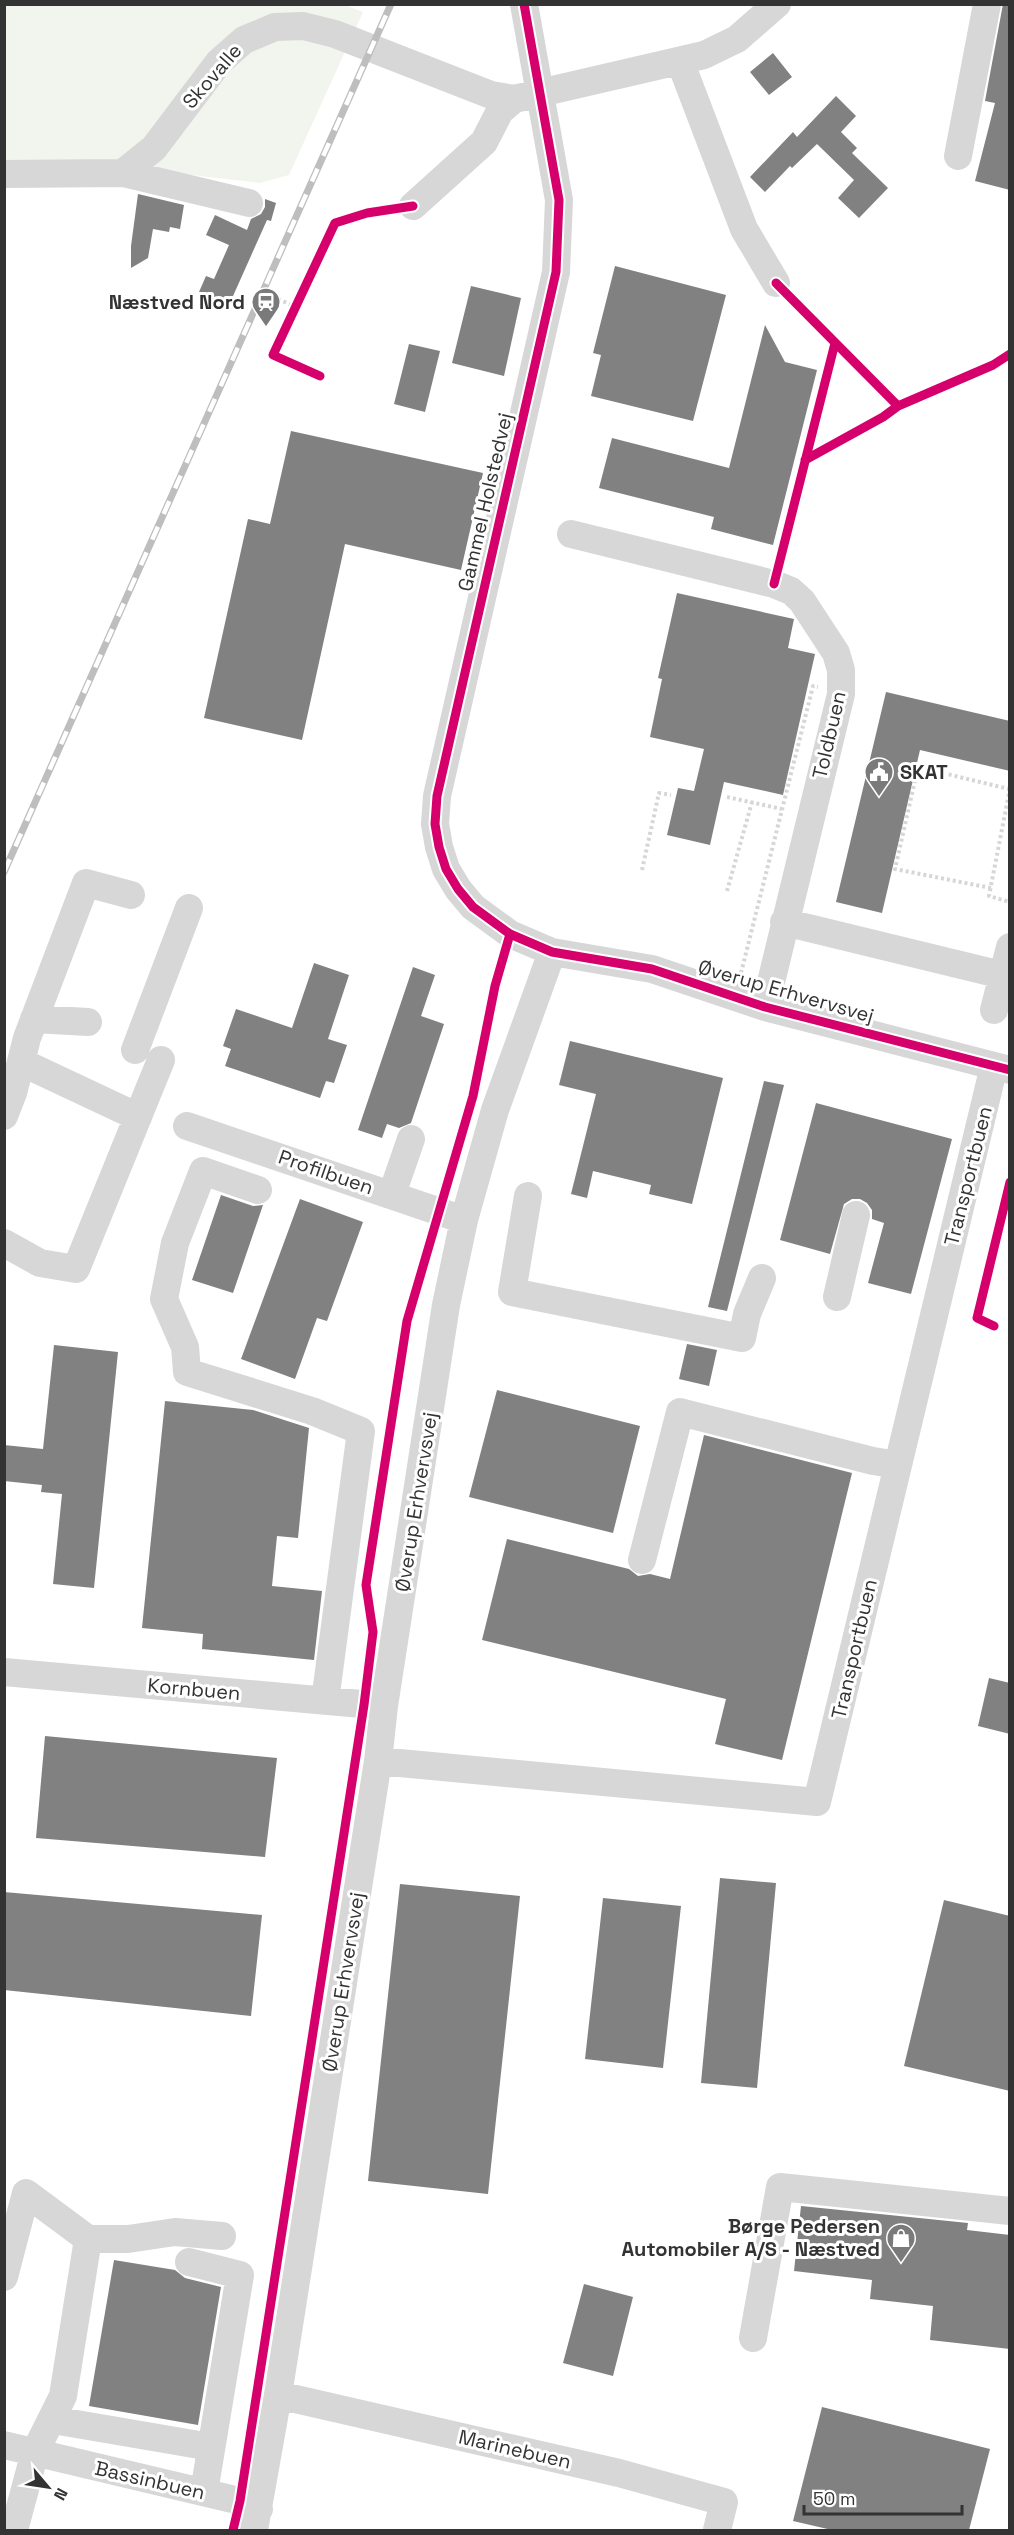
<svg xmlns="http://www.w3.org/2000/svg" width="1014" height="2535" viewBox="0 0 1014 2535" font-family="'Space Grotesk',sans-serif">
<style>
.green{fill:#f1f5ed}
.building{fill:#818181}
.lines{fill:none;stroke-linecap:round;stroke-linejoin:round}
.path{stroke:#d6d6d6;stroke-width:4;stroke-dasharray:3 3;stroke-linecap:butt}
.minor{stroke:#d7d7d7;stroke-width:28}
.rail-casing{stroke:#bebebe;stroke-width:7}
.rail{stroke:#fff;stroke-width:4.5;stroke-dasharray:14;stroke-linecap:butt}
.cycleway-casing{stroke:#fff;stroke-width:13}
.cycleway{stroke:#d6006c;stroke-width:9}
.labels{text-anchor:middle;dominant-baseline:central;stroke-width:6;stroke-linejoin:round;paint-order:stroke}
.street-label{font-size:20px;fill:#333;stroke:#fff}
.poi-label{font-size:20px;font-weight:bold;fill:#333;stroke:#fff;text-anchor:end}
</style>
<rect width="100%" height="100%" fill="#fff"/>
<!-- green -->
<path class="green" d="M 342,4 L 363,12 L 289,175 L 260,183 L 158,171 L 5,181 L 5,5 Z"/>
<!-- building -->
<path class="building" d="M 1003,4 L 1010,4 L 1010,190 L 975,181 L 995,103 L 985,101 Z
M 773,53 L 792,77 L 769,95 L 750,72 Z
M 836,96 L 856,116 L 841,132 L 857,148 L 852,153 L 888,188 L 859,218 L 838,198 L 854,180 L 817,144 L 792,168 L 790,166 L 765,192 L 750,177 L 793,132 L 797,137 Z
M 138,194 L 184,205 L 180,229 L 170,227 L 169,232 L 153,229 L 148,258 L 131,268 L 131,246 Z
M 265,199 L 276,203 L 271,221 L 267,220 L 229,305 L 199,292 L 206,276 L 214,279 L 229,245 L 206,235 L 215,215 L 247,230 L 251,219 L 261,214 L 265,207 Z
M 615,266 L 726,295 L 693,421 L 591,396 L 601,355 L 593,353 Z
M 471,286 L 521,298 L 504,376 L 452,363 Z
M 765,325 L 785,362 L 817,370 L 773,545 L 711,529 L 714,517 L 599,488 L 612,438 L 729,468 Z
M 409,344 L 440,351 L 425,412 L 394,404 Z
M 291,431 L 483,473 L 461,570 L 345,544 L 302,740 L 204,718 L 248,519 L 270,524 Z
M 677,593 L 794,619 L 788,648 L 815,654 L 783,795 L 724,782 L 710,845 L 667,835 L 678,788 L 694,791 L 704,749 L 650,737 L 662,679 L 658,678 Z
M 886,692 L 1010,721 L 1010,771 L 920,750 L 882,913 L 836,902 Z
M 314,963 L 349,975 L 328,1039 L 347,1045 L 334,1083 L 326,1081 L 320,1098 L 225,1066 L 231,1049 L 223,1046 L 236,1009 L 292,1028 Z
M 413,967 L 435,975 L 421,1016 L 444,1024 L 411,1123 L 399,1128 L 387,1124 L 382,1138 L 358,1130 Z
M 570,1041 L 723,1078 L 692,1204 L 649,1194 L 651,1185 L 593,1171 L 587,1198 L 571,1194 L 596,1094 L 559,1085 Z
M 764,1081 L 784,1085 L 727,1311 L 708,1307 Z
M 816,1103 L 952,1139 L 911,1294 L 868,1283 L 884,1223 L 872,1219 L 872,1210 L 867,1203 L 860,1199 L 852,1199 L 844,1204 L 830,1254 L 780,1240 Z
M 221,1195 L 253,1206 L 263,1205 L 233,1293 L 192,1280 Z
M 300,1199 L 363,1222 L 327,1321 L 317,1318 L 295,1379 L 241,1359 Z
M 687,1344 L 717,1350 L 709,1386 L 679,1379 Z
M 54,1345 L 118,1352 L 94,1588 L 53,1584 L 62,1494 L 41,1492 L 42,1485 L 4,1481 L 4,1445 L 43,1449 Z
M 497,1390 L 640,1426 L 613,1533 L 469,1497 Z
M 165,1401 L 253,1410 L 309,1428 L 298,1538 L 277,1536 L 272,1586 L 322,1591 L 314,1660 L 202,1649 L 203,1634 L 142,1628 Z
M 704,1435 L 852,1473 L 782,1760 L 715,1744 L 726,1699 L 482,1640 L 507,1539 L 629,1569 L 638,1576 L 650,1574 L 670,1579 Z
M 989,1678 L 1010,1683 L 1010,1734 L 978,1726 Z
M 45,1736 L 277,1758 L 265,1857 L 36,1838 Z
M 720,1878 L 776,1883 L 757,2088 L 701,2083 Z
M 400,1884 L 520,1896 L 488,2194 L 368,2181 Z
M 4,1892 L 262,1915 L 251,2016 L 4,1990 Z
M 603,1898 L 681,1906 L 663,2068 L 585,2059 Z
M 944,1900 L 1010,1916 L 1010,2091 L 904,2066 Z
M 801,2206 L 968,2223 L 967,2230 L 1010,2235 L 1010,2349 L 930,2340 L 933,2306 L 870,2299 L 872,2280 L 794,2271 Z
M 114,2260 L 175,2270 L 185,2278 L 221,2287 L 198,2425 L 89,2406 Z
M 584,2284 L 633,2297 L 613,2376 L 563,2363 Z
M 822,2407 L 990,2449 L 969,2530 L 832,2530 L 793,2521 Z"/>
<g class="lines">
<!-- path -->
<path class="path" d="M 267,294 L 296,307
M 1010,788 L 989,896 L 1010,902
M 727,797 L 782,809
M 642,870 L 659,793 L 671,795
M 991,888 L 895,869 L 918,767 L 1009,789
M 727,891 L 752,802
M 741,973 L 813,686 L 818,687"/>
<!-- minor -->
<path class="minor" d="M 524,4 L 559,200 L 556,272 L 437,796 L 435,824 L 439,847 L 446,869 L 458,889 L 473,907 L 510,934 L 552,952 L 652,969 L 765,1007 L 1010,1070
M 680,61 L 744,229 L 776,283
M 958,156 L 987,4
M 123,173 L 249,203
M 4,174 L 123,173 L 154,148 L 219,62 L 244,40 L 275,27 L 303,26 L 335,34 L 491,95 L 514,99 L 704,55 L 737,39 L 777,4
M 413,206 L 484,142 L 500,111 L 514,99
M 571,534 L 774,584 L 791,591 L 802,601 L 836,653 L 841,670 L 841,694 L 765,1007
M 784,922 L 1002,975
M 994,1010 L 1010,947
M 34,1019 L 88,1022
M 135,1050 L 189,908
M 21,1062 L 138,1117
M 4,1116 L 13,1093 L 27,1038 L 86,883 L 131,895
M 187,1126 L 464,1220
M 258,1190 L 203,1171 L 175,1243 L 164,1299 L 185,1347 L 187,1372 L 312,1411 L 361,1431 L 325,1701
M 392,1194 L 411,1139
M 528,1196 L 512,1292 L 742,1338 L 747,1314 L 762,1278
M 4,1243 L 40,1263 L 76,1269 L 161,1060
M 837,1297 L 856,1215
M 642,1560 L 680,1412 L 873,1461 L 898,1465
M 4,1672 L 384,1706
M 378,1761 L 817,1802 L 994,1066
M 189,2262 L 240,2275 L 204,2492
M 4,2277 L 26,2193 L 88,2239
M 753,2338 L 780,2187 L 1010,2211
M 278,2395 L 619,2473 L 724,2502 L 717,2530
M 53,2420 L 211,2447
M 4,2445 L 240,2501 L 259,2509
M 14,2530 L 35,2452 L 63,2396 L 88,2239 L 128,2239 L 175,2232 L 222,2236
M 254,2530 L 278,2395 L 378,1761 L 384,1706 L 446,1305 L 464,1220 L 495,1110 L 552,952"/>
<!-- rail casing -->
<g class="rail-casing">
<path id="rail" d="M 4,872 L 391,4"/>
</g>
<!-- rail -->
<use href="#rail" class="rail"/>
<!-- cycleway casing -->
<g class="cycleway-casing">
<path id="cycleway" d="M 524,4 L 559,200 L 556,272 L 437,796 L 435,824 L 439,847 L 446,869 L 458,889 L 473,907 L 510,934 L 552,952 L 652,969 L 765,1007 L 1010,1070
M 776,283 L 898,406 L 993,365 L 1010,354
M 320,376 L 273,355 L 335,223 L 367,213 L 413,206
M 805,460 L 883,417 L 898,406
M 774,584 L 835,343
M 994,1326 L 977,1318 L 1010,1182
M 233,2530 L 240,2501 L 364,1705 L 373,1632 L 366,1585 L 407,1321 L 473,1096 L 495,986 L 510,934"/>
</g>
<!-- cycleway -->
<use href="#cycleway" class="cycleway"/>
</g>
<!-- icons -->
<defs>
<g id="station-pin" transform="scale(1.5)"><path d="M0 17L-7.5 6A9.5 9.5 0 1 1 7.5 6Z" fill="#7a7a7a" stroke="#fff"/><path d="M-3-6H3Q5-6 5-4V2Q5 4 3 4L4.5 6H3L1.5 4h-3L-3 6H-4.5L-3 4Q-5 4-5 2V-4Q-5-6-3-6ZM-3.5-4v3h7v-3ZM-3.5 1v1.5H-2V1ZM2 1v1.5H3.5V1Z" fill="#fff"/></g>
<g id="civic-pin" transform="scale(1.5)"><path d="M0 17L-7.5 6A9.5 9.5 0 1 1 7.5 6Z" fill="#7a7a7a" stroke="#fff"/><path d="M-.6-6.5H3V-4.5H.6V-3L4-1V1h2V6H-6V1h2V-1L-.6-3ZM-1.2 2.5V6h2.4V2.5Z" fill="#fff"/></g>
<g id="shop-pin" transform="scale(1.5)"><path d="M0 17L-7.5 6A9.5 9.5 0 1 1 7.5 6Z" fill="#7a7a7a" stroke="#fff"/><path d="M-5-2.5h2.3a2.7 3.5 0 0 1 5.4 0H5L5.5 6h-11ZM-1.5-2.5h3a1.5 2.3 0 0 0-3 0Z" fill="#fff"/></g>
</defs>
<g fill-rule="evenodd">
<use href="#station-pin" x="266" y="302"/>
<use href="#civic-pin" x="879" y="772"/>
<use href="#shop-pin" x="901" y="2238"/>
</g>
<g class="labels">
<!-- street labels -->
<g class="street-label">
<text transform="translate(212 76) rotate(-49)">Skovalle</text>
<text transform="translate(485 502) rotate(-77)">Gammel Holstedvej</text>
<text transform="translate(829 735) rotate(-77)">Toldbuen</text>
<text transform="translate(786 991) rotate(16)">Øverup Erhvervsvej</text>
<text transform="translate(326 1172) rotate(19)">Profilbuen</text>
<text transform="translate(968 1176) rotate(-76)">Transportbuen</text>
<text transform="translate(416 1502) rotate(-81)">Øverup Erhvervsvej</text>
<text transform="translate(854 1649) rotate(-77)">Transportbuen</text>
<text transform="translate(194 1689) rotate(5)">Kornbuen</text>
<text transform="translate(343 1982) rotate(-81)">Øverup Erhvervsvej</text>
<text transform="translate(515 2449) rotate(13)">Marinebuen</text>
<text transform="translate(150 2480) rotate(13)">Bassinbuen</text>
</g>
<!-- poi labels -->
<g class="poi-label">
<text x="245" y="302">Næstved Nord</text>
<text x="900" y="772" text-anchor="start">SKAT</text>
<text x="880" y="2226">Børge Pedersen<tspan x="880" dy="23">Automobiler A/S - Næstved</tspan></text>
</g>
</g>
<!-- border -->
<rect width="1014" height="2535" fill="none" stroke="#333333" stroke-width="12"/>
<!-- north arrow -->
<g transform="translate(48 2487) rotate(119)" stroke="#ffffff" stroke-width="4.5" paint-order="stroke">
<path d="M0-4.5L10 22L0 15L-10 22Z" fill="#333333"/>
<text y="-9" font-size="16" font-weight="bold" text-anchor="middle" fill="#333333">N</text>
</g>
<!-- scale -->
<path d="M804 2505v9h158v-9" fill="none" stroke="#333333" stroke-width="3"/>
<text x="813" y="2505" font-size="18" fill="#333333" stroke="#ffffff" stroke-width="4.5" paint-order="stroke">50 m</text>
</svg>
